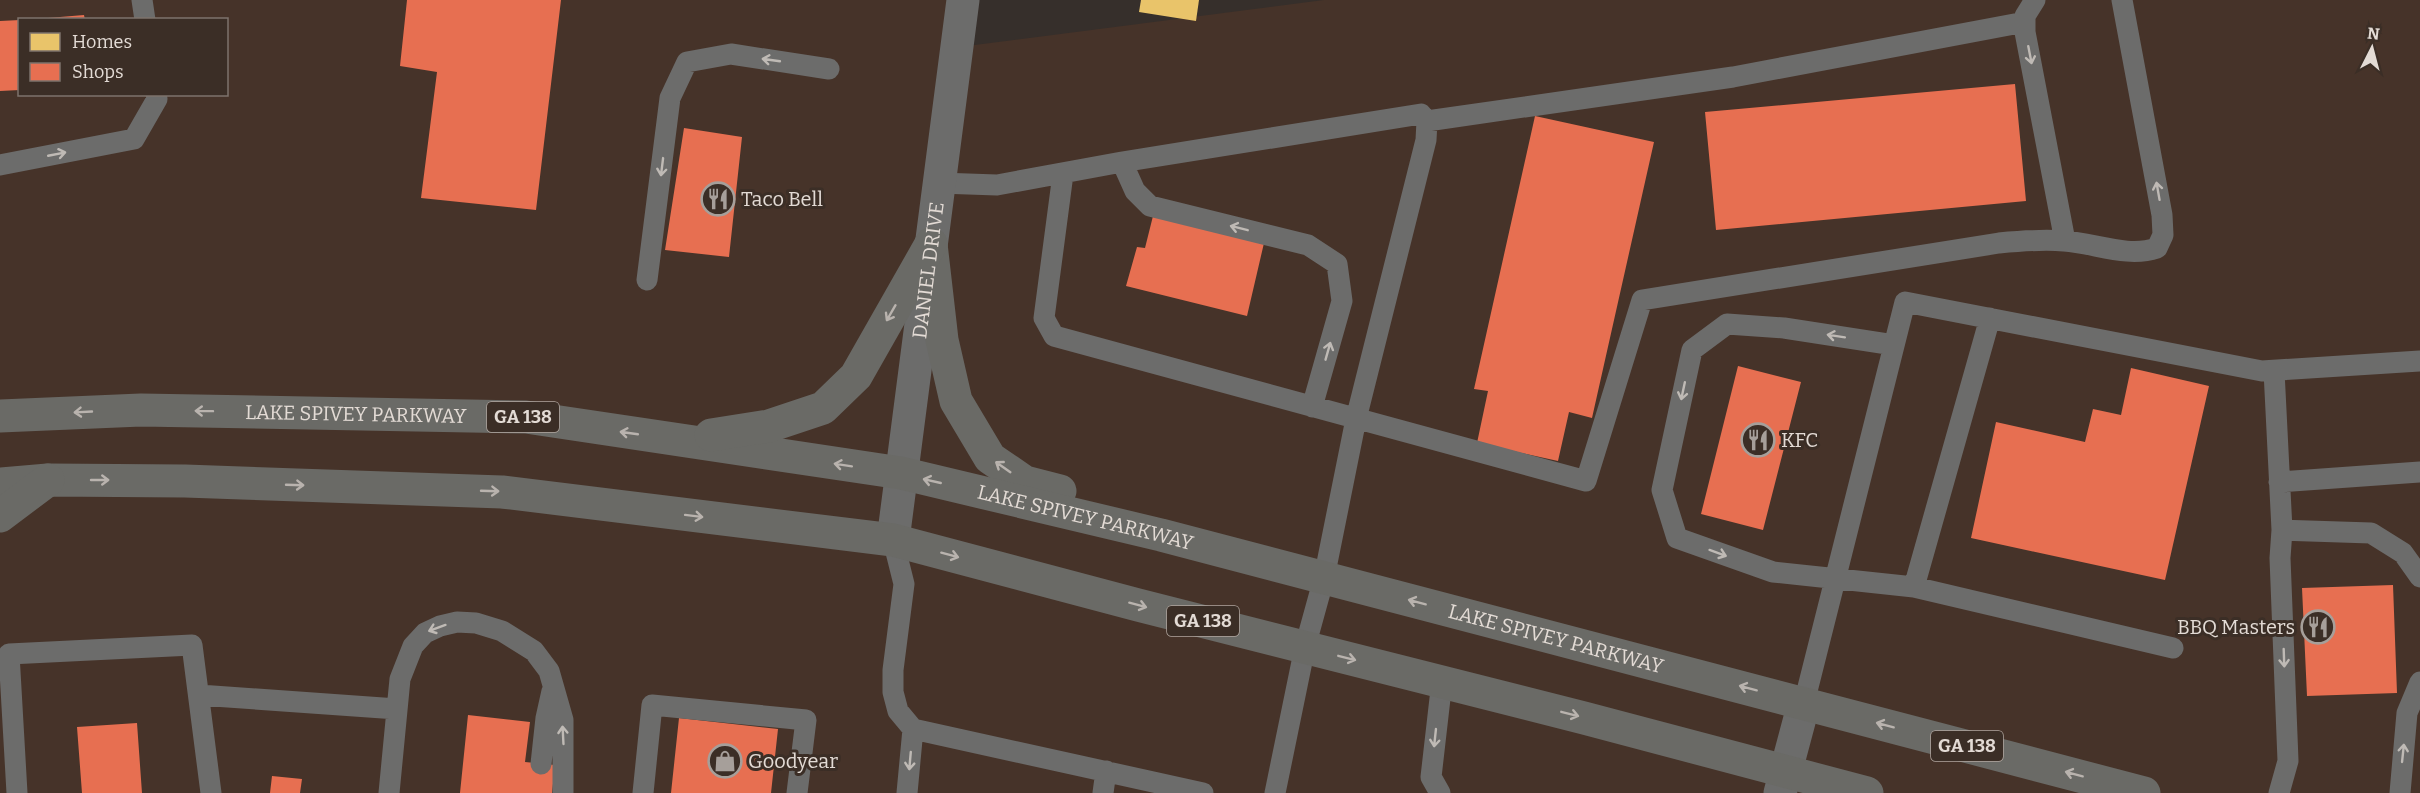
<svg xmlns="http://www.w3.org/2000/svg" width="2420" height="793" viewBox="0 0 2420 793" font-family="Bitter,serif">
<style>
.built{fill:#463329;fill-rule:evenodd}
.homes{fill:#e9c46a}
.shops{fill:#e76f51}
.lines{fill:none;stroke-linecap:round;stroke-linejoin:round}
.lane{stroke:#6c6c6b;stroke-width:21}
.street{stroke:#6c6c6b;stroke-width:33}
.highway{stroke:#6a6a66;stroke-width:33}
.oneway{stroke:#bfbab5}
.oneway2{stroke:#b9b3ae}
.labels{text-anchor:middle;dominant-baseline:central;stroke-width:6;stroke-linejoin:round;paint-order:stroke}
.shield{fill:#3b2e26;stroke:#b1a7a0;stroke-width:1.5}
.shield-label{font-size:18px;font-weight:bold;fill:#e3dbd5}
.poi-label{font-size:20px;fill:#e3dbd5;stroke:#3b2e26;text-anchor:start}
.street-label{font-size:20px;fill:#e3dbd5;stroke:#3b2e26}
</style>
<rect width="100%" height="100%" fill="#362f2b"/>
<!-- built -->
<path class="built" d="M 0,0 L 968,0 L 959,47 L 1324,0 L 2420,0 L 2420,793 L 0,793 ZM 20,20 L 226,20 L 226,94 L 20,94 Z"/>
<!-- homes -->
<path class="homes" d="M 1141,0 L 1199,0 L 1196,21 L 1139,12 Z"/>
<!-- shops -->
<path class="shops" d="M 407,0 L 561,0 L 536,210 L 421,198 L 437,72 L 400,66 Z
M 84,15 L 85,20 L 48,20 L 48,18 Z
M 20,20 L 20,90 L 0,91 L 0,21 Z
M 2015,84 L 2026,201 L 1716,230 L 1705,112 Z
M 1535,116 L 1654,142 L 1592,418 L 1569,412 L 1558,461 L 1477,443 L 1488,391 L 1474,389 Z
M 684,128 L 742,137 L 729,257 L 665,250 Z
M 1153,216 L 1264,243 L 1247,316 L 1126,286 L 1137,247 L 1145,248 Z
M 1738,366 L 1801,382 L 1763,530 L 1701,514 Z
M 2131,368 L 2209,386 L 2165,580 L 1971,538 L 1996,422 L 2085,442 L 2093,409 L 2121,415 Z
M 2393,585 L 2397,693 L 2307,696 L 2302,588 Z
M 468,715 L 530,722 L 525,762 L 555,765 L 552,793 L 460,793 Z
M 679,718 L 778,729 L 771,793 L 671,793 Z
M 137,723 L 142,793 L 82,793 L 77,727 Z
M 272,776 L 302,779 L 300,793 L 270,793 Z"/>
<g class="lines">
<!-- lane -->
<path class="lane" d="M 142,0 L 145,20
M 2035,0 L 2025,16 L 2025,32 L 2065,241
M 1427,121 L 1733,77 L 2025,22
M 1122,162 L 1135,191 L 1150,206 L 1308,245 L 1337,264 L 1342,301 L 1312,407
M 0,165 L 134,139 L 157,99 L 156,94
M 1063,174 L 1044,318 L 1054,336 L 1586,481 L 1642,300 L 1999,243 C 2020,241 2042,239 2064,241 C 2095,243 2127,258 2157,248 L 2163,235 L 2162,215 L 2122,0
M 939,183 L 997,185 L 1122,162 L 1421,114 L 1427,121 L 1426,140 L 1356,419 L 1324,578 L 1305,647 L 1275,793
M 647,280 L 670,98 L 687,62 L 731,54 L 829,69
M 1894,345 L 1784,328 L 1727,324 L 1692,350 L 1662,490 L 1677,538 L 1773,572 L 1914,587 L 1990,318
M 2274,371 L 2282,530 L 2280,558 L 2288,761 L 2279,793
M 2279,482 L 2420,472
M 2282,530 L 2371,533 L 2403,553 L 2420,577
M 893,540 L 904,584 L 893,670 L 893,692 L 898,711 L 913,729 L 1203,793
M 1914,587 L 2173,648
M 199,695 L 397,709
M 1804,703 L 1905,302 L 2262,371 L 2420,361
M 541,764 L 546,718 L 552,691
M 17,793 L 9,654 L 192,645 L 211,793
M 389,793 L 400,679 L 413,646 L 425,633 L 440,626 L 457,622 L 476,623 L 502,631 L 534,651 L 549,671 L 563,720 L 563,793
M 643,793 L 652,705 L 806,720 L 797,793
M 907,793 L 913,729
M 1103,793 L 1106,771
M 1440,793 L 1431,777 L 1442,681
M 2400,793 L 2407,713 L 2420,682"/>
<!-- street -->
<g class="street">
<path id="s1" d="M 893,540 L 963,0"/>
<path d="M 1780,793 L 1804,703"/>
</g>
<!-- highway -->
<g class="highway">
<path d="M 931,244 L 942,340 L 956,401 L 990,458 L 1025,482 L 1060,491"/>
<path id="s2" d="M 0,416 L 141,410 L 526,417 L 901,473 L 1161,535 L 2144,793"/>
<path d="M 711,435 L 769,426 L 823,408 L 856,376 L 931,244"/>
<path d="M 0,484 L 48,480 L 185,481 L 502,492 L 893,540 L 1138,605 L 1584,718 L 1867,793"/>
<path d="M 0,516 L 48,480"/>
</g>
</g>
<!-- one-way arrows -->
<defs><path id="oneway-shaft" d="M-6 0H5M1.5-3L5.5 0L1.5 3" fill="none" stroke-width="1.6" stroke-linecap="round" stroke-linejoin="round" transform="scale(1.5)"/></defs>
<g class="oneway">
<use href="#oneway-shaft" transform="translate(2030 55) rotate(79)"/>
<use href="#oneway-shaft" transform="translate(771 60) rotate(-172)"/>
<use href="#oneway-shaft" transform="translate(57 154) rotate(-11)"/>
<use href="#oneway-shaft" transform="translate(662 167) rotate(97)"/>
<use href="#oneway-shaft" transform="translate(2158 191) rotate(-100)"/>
<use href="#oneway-shaft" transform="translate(1239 228) rotate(-166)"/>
<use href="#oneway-shaft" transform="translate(1836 336) rotate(-171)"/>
<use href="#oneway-shaft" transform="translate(1328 351) rotate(-74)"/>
<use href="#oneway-shaft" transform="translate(1683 391) rotate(102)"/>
<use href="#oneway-shaft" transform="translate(1718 553) rotate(20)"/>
<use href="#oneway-shaft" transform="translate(437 628) rotate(160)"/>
<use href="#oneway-shaft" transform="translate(2284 658) rotate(88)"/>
<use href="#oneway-shaft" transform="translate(563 735) rotate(-93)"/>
<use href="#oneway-shaft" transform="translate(1435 738) rotate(96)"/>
<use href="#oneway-shaft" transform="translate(2403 753) rotate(-84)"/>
<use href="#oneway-shaft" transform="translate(910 761) rotate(95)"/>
</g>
<g class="oneway2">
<use href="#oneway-shaft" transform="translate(891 313) rotate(120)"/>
<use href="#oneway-shaft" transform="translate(204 411) rotate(-179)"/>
<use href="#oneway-shaft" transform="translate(83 412) rotate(177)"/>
<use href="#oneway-shaft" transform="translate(629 433) rotate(-172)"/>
<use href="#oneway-shaft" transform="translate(843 465) rotate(-171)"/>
<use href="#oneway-shaft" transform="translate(1003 467) rotate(-145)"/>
<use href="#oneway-shaft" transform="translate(100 480)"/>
<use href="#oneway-shaft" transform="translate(932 481) rotate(-167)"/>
<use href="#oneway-shaft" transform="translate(295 485) rotate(2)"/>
<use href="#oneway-shaft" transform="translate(490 491) rotate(2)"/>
<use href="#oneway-shaft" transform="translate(694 516) rotate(7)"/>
<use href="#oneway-shaft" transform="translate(950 555) rotate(15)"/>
<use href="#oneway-shaft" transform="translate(1417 602) rotate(-165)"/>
<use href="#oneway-shaft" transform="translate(1138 605) rotate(15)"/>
<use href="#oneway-shaft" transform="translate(1347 658) rotate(14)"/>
<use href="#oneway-shaft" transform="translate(1748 688) rotate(-165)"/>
<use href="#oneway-shaft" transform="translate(1570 714) rotate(14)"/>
<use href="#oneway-shaft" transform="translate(1885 725) rotate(-165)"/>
<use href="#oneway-shaft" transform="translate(2074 774) rotate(-165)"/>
</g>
<!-- icons -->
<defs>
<g id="restaurant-ring" transform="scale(1.725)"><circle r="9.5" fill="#3b2e26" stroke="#a69f9a" stroke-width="1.5"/><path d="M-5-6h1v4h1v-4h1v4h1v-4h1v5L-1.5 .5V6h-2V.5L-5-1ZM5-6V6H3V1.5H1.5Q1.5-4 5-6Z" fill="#a69f9a"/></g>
<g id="shop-ring" transform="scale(1.725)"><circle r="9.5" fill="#3b2e26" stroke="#a69f9a" stroke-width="1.5"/><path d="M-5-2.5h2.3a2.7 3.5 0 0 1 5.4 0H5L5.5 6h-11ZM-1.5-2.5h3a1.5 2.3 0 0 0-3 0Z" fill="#a69f9a"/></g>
</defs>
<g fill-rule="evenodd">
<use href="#restaurant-ring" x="718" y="199"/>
<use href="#restaurant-ring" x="1758" y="440"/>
<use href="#restaurant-ring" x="2318" y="627"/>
<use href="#shop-ring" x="725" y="761"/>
</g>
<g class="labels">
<!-- shield labels -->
<g class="shield">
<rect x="487" y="402" width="72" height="30" rx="4.5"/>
<rect x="1167" y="606" width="72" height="30" rx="4.5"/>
<rect x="1931" y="731" width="72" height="30" rx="4.5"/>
</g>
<g class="shield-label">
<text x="523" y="417">GA 138</text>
<text x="1203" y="621">GA 138</text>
<text x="1967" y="746">GA 138</text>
</g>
<!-- poi labels -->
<g class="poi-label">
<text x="741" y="199">Taco Bell</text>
<text x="1781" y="440">KFC</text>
<text x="2295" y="627" text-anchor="end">BBQ Masters</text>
<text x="748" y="761">Goodyear</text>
</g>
<!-- street labels -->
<g class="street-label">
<text stroke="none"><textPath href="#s1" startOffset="272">DANIEL DRIVE</textPath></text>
<text stroke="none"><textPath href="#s2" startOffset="356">LAKE SPIVEY PARKWAY</textPath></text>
<text stroke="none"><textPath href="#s2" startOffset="1095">LAKE SPIVEY PARKWAY</textPath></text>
<text stroke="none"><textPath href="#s2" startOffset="1581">LAKE SPIVEY PARKWAY</textPath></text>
</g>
</g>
<!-- legend -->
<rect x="18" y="18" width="210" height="78" fill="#3b2e26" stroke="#7e736c" stroke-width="1.5"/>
<rect x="30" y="33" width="30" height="18" fill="#e9c46a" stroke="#7e736c" stroke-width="1.5"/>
<text x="72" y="48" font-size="18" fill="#e3dbd5">Homes</text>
<rect x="30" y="63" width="30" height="18" fill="#e76f51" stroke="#7e736c" stroke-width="1.5"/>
<text x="72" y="78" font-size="18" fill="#e3dbd5">Shops</text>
<!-- north arrow -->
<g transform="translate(2372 48) rotate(6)" stroke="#3b2e26" stroke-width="4.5" paint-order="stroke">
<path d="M0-4.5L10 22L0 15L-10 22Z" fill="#e3dbd5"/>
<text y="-9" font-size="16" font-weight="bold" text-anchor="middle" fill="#e3dbd5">N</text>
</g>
</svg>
